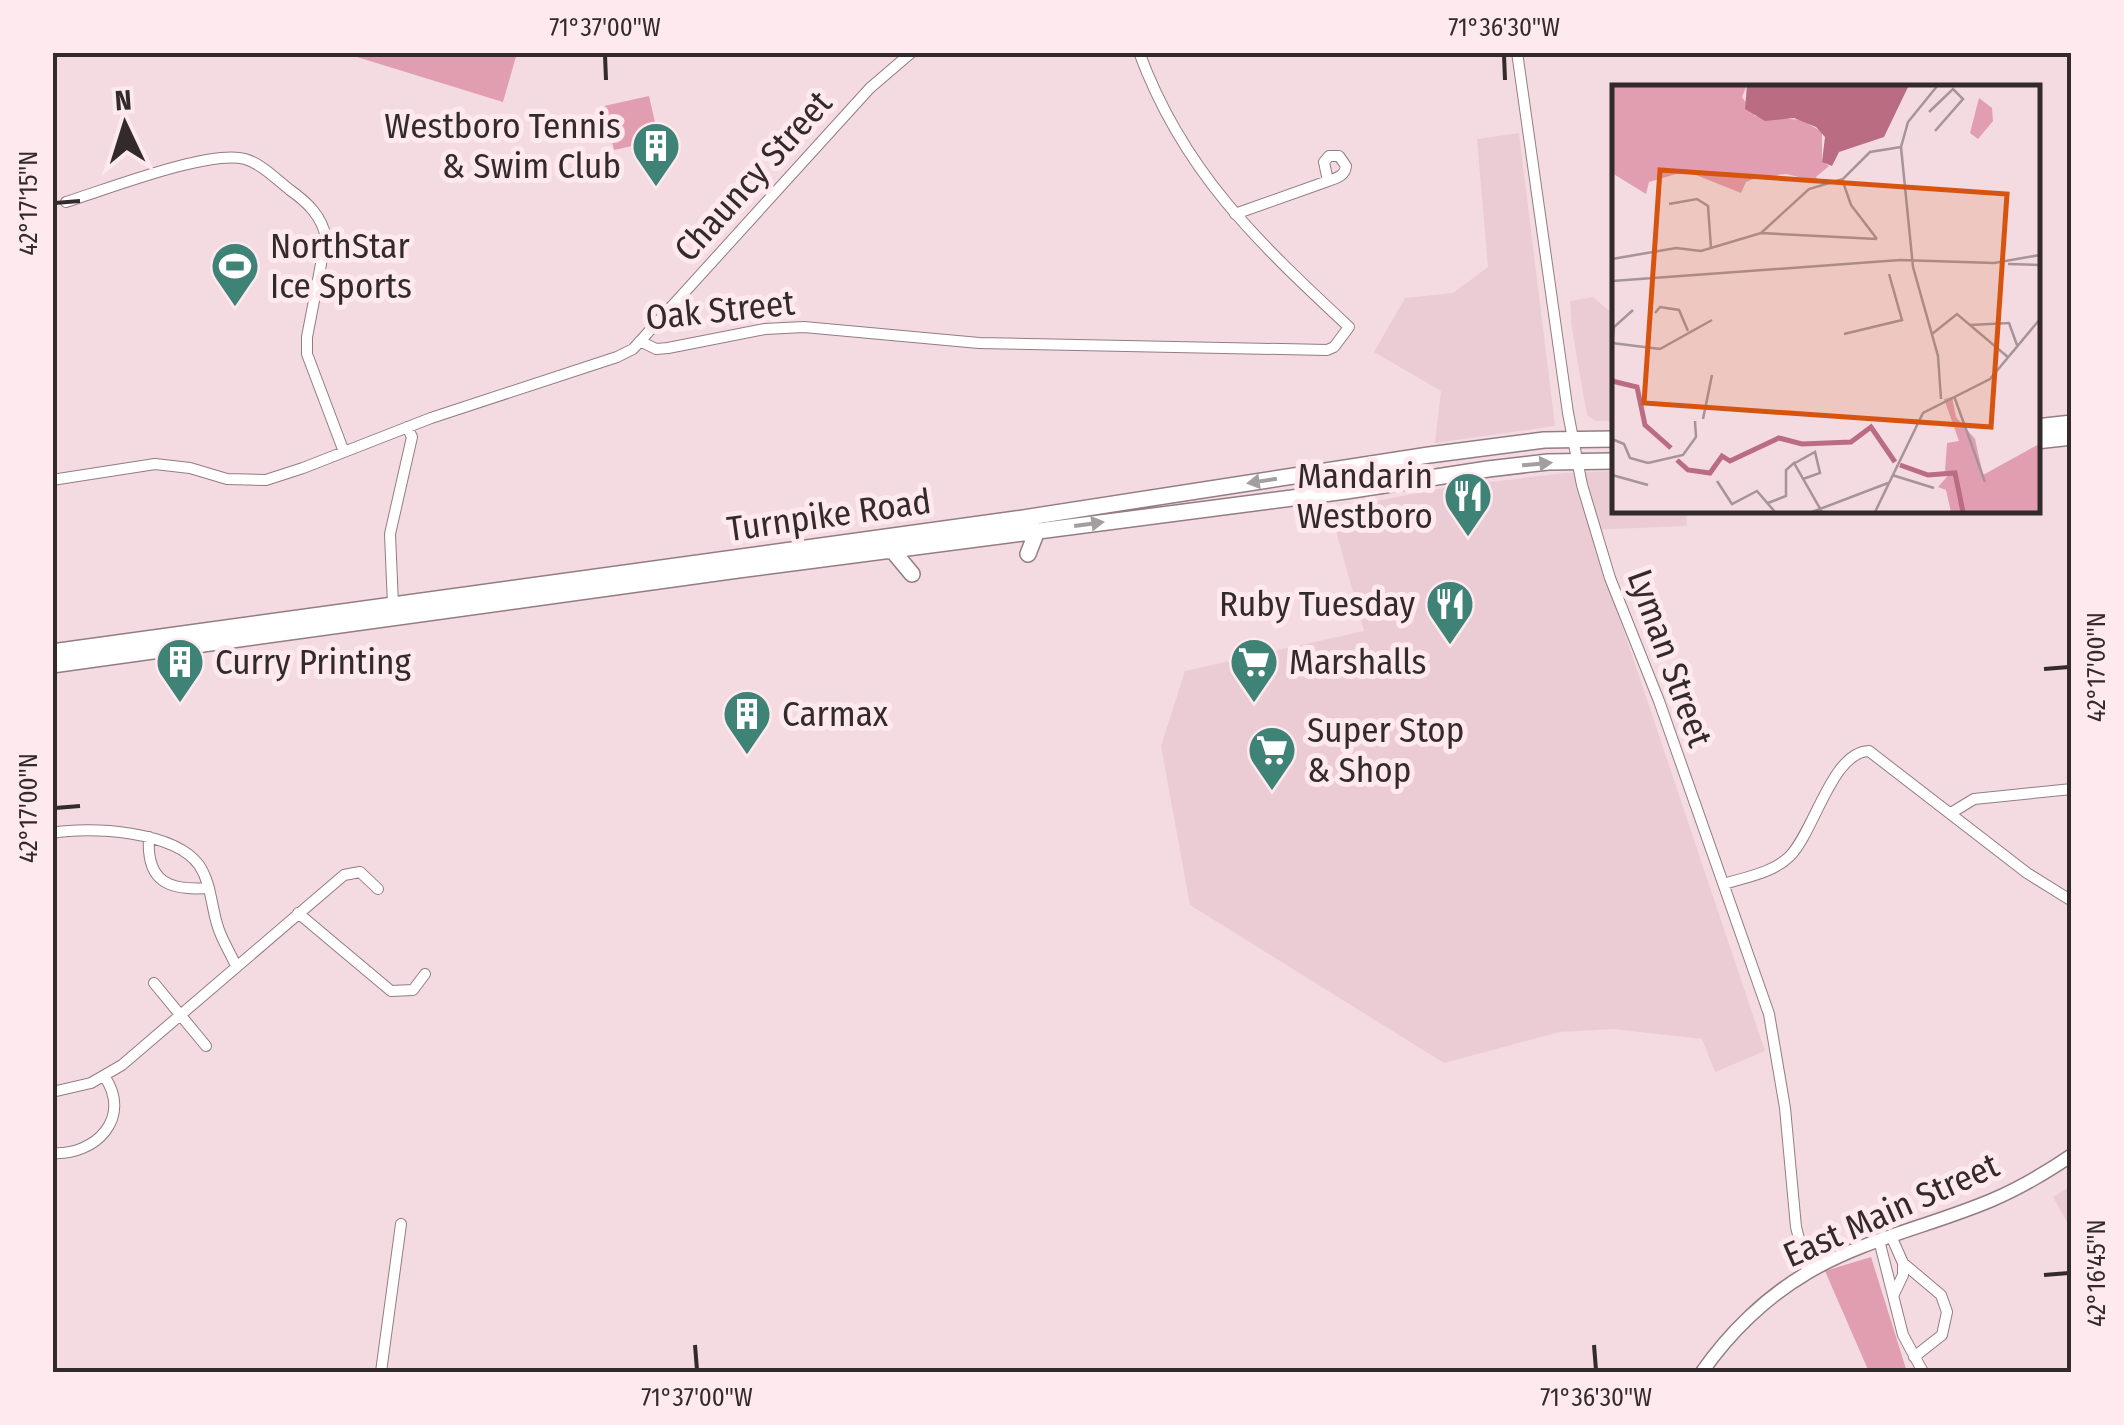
<svg xmlns="http://www.w3.org/2000/svg" width="2124" height="1425" viewBox="0 0 2124 1425" font-family="'Fira Sans Condensed',sans-serif">
<style>
.built{fill:#ecccd4}
.green{fill:#e19eb1}
.lines{fill:none;stroke-linecap:round;stroke-linejoin:round}
.minor-casing{stroke:#937c82;stroke-width:12}
.major-casing{stroke:#937c82;stroke-width:15}
.highway-casing{stroke:#937c82;stroke-width:18}
.minor{stroke:#fff;stroke-width:10}
.major{stroke:#fff;stroke-width:12}
.highway{stroke:#fff;stroke-width:15}
.oneway{fill:#a39fa0}
.ticks{fill:none;stroke:#332a2c;stroke-width:4}
.labels{text-anchor:middle;dominant-baseline:central;stroke-width:10;stroke-linejoin:round;paint-order:stroke}
.poi-label{font-size:35px;fill:#332a2c;stroke:#fde9ee;text-anchor:start}
.street-label{font-size:35px;fill:#332a2c;stroke:#fde9ee}
.inset-river{fill:none;stroke:#ba6c83;stroke-width:5}
.inset-road{fill:none;stroke:#a69499;stroke-width:2.5}
.view{fill:#d6540f;fill-opacity:0.15;stroke:#d6540f;stroke-width:5}
.inset-edge{fill:none;stroke:#332a2c;stroke-width:5}
.neatline{fill:none;stroke:#332a2c;stroke-width:4}
.ticks-label{font-size:25px;text-anchor:middle;fill:#332a2c}
</style>
<rect width="100%" height="100%" fill="#f3dbe1"/>
<!-- built -->
<path class="built" d="M 1519,133 L 1555,426 L 1435,443 L 1441,391 L 1374,352 L 1405,298 L 1453,293 L 1488,267 L 1477,139 Z
M 1593,297 L 1614,315 L 1614,421 L 1595,421 L 1587,415 L 1572,329 L 1570,301 Z
M 1614,471 L 1614,510 L 1686,510 L 1687,526 L 1590,530 L 1765,1051 L 1715,1072 L 1702,1039 L 1613,1029 L 1560,1032 L 1444,1063 L 1190,905 L 1161,746 L 1185,671 L 1364,631 L 1330,510 L 1449,487 L 1564,473 Z
M 2071,1186 L 2071,1229 L 2053,1197 Z"/>
<!-- green -->
<path class="green" d="M 344,53 L 517,53 L 503,102 Z
M 649,96 L 659,140 L 614,150 L 604,106 Z
M 1871,1257 L 1907,1372 L 1869,1372 L 1825,1271 Z"/>
<g class="lines">
<!-- minor casing -->
<g class="minor-casing">
<path id="minor" d="M 1517,52 L 1568,413 L 1582,485 L 1610,578 L 1659,701 L 1769,1014 L 1785,1108 L 1796,1227 L 1808,1273
M 66,202 C 105,190 210,149 245,159 C 262,164 277,180 290,190 C 307,202 322,216 326,238 L 307,337 L 307,354 L 344,452
M 1235,214 L 1328,181 C 1337,178 1345,176 1346,166 L 1339,156 L 1329,156 L 1324,162 L 1328,181
M 640,341 L 656,349 L 668,348 L 765,329 L 804,327 L 979,343 L 1327,350 L 1334,347 L 1349,327 C 1258,242 1183,172 1139,52
M 52,480 L 155,464 L 190,468 L 227,479 L 266,480 L 303,468 L 431,418 L 617,357 L 633,349 L 870,88 L 912,52
M 393,605 L 390,534 L 412,437 L 407,427
M 1951,813 L 1974,799 L 2072,789
M 52,833 C 91,826 174,831 199,865 C 211,883 211,904 217,924 C 221,939 230,952 236,966
M 149,837 C 146,882 169,891 209,888
M 1724,884 C 1746,877 1773,873 1790,856 C 1815,830 1832,752 1869,751 L 2027,873 L 2072,901
M 298,913 L 391,991 L 413,990 L 425,974
M 154,983 L 206,1046
M 52,1092 L 91,1083 L 122,1065 L 344,875 L 360,872 L 378,889
M 52,1153 C 96,1156 133,1117 104,1076
M 1891,1236 L 1903,1263 L 1941,1295 L 1947,1312 L 1942,1335 L 1914,1357
M 1879,1240 L 1903,1335 L 1923,1372
M 1894,1294 L 1903,1275 L 1903,1263
M 381,1372 L 401,1224"/>
</g>
<!-- major casing -->
<g class="major-casing">
<path id="major" d="M 1702,1372 C 1729,1333 1766,1297 1807,1273 C 1864,1239 1931,1226 1992,1200 C 2020,1188 2047,1172 2072,1155"/>
</g>
<!-- highway casing -->
<g class="highway-casing">
<path id="highway" d="M 2036,427 L 2072,423
M 2036,441 L 2072,437
M 892,550 L 912,574
M 1028,554 L 1037,531
M 52,652 L 1016,519 L 1429,455 L 1544,440 L 1614,439
M 52,665 L 738,570 L 1346,491 L 1488,469 L 1548,462 L 1614,461"/>
</g>
<!-- minor -->
<use href="#minor" class="minor"/>
<!-- major -->
<use href="#major" class="major"/>
<!-- highway -->
<use href="#highway" class="highway"/>
</g>
<!-- one-way arrows -->
<defs><path id="oneway-solid" d="M-6-.8H1V-3.2L6.5 0L1 3.2V.8H-6Z" transform="scale(2.5)"/></defs>
<g class="oneway">
<use href="#oneway-solid" transform="translate(1537 464) rotate(-5)"/>
<use href="#oneway-solid" transform="translate(1262 481) rotate(171)"/>
<use href="#oneway-solid" transform="translate(1089 524) rotate(-8)"/>
</g>
<!-- ticks -->
<path class="ticks" d="M 605,55 L 606,80M 1504,55 L 1505,80M 55,203 L 80,201M 2044,669 L 2069,667M 55,808 L 80,806M 2044,1275 L 2069,1273M 695,1345 L 697,1370M 1594,1345 L 1596,1370"/>
<!-- icons -->
<defs>
<g id="building-pin" transform="scale(2.5)"><path d="M0 17L-7.5 6A9.5 9.5 0 1 1 7.5 6Z" fill="#3f8377" stroke="#fde9ee"/><path d="M-4-6H4V6H1V3H-1V6H-4ZM-2.5-4.3h1.7v1.8h-1.7ZM.8-4.3h1.7v1.8H.8ZM-2.5-1h1.7V.8h-1.7ZM.8-1h1.7V.8H.8Z" fill="#fff"/></g>
<g id="stadium-pin" transform="scale(2.5)"><path d="M0 17L-7.5 6A9.5 9.5 0 1 1 7.5 6Z" fill="#3f8377" stroke="#fde9ee"/><path d="M0-5a6.5 5 0 1 0 0 10a6.5 5 0 1 0 0-10ZM-3.5-1.8h7v3.6h-7Z" fill="#fff"/></g>
<g id="restaurant-pin" transform="scale(2.5)"><path d="M0 17L-7.5 6A9.5 9.5 0 1 1 7.5 6Z" fill="#3f8377" stroke="#fde9ee"/><path d="M-5-6h1v4h1v-4h1v4h1v-4h1v5L-1.5 .5V6h-2V.5L-5-1ZM5-6V6H3V1.5H1.5Q1.5-4 5-6Z" fill="#fff"/></g>
<g id="supermarket-pin" transform="scale(2.5)"><path d="M0 17L-7.5 6A9.5 9.5 0 1 1 7.5 6Z" fill="#3f8377" stroke="#fde9ee"/><path d="M-6-5.5h2.5l.6 2H6L4.5 2H-2.5L-4.4-4H-6ZM-1.5 3.2a1.3 1.3 0 1 0 .1 0ZM3 3.2a1.3 1.3 0 1 0 .1 0Z" fill="#fff"/></g>
</defs>
<g fill-rule="evenodd">
<use href="#building-pin" x="656" y="146"/>
<use href="#stadium-pin" x="235" y="266"/>
<use href="#restaurant-pin" x="1468" y="496"/>
<use href="#restaurant-pin" x="1450" y="604"/>
<use href="#building-pin" x="180" y="662"/>
<use href="#supermarket-pin" x="1254" y="662"/>
<use href="#building-pin" x="747" y="714"/>
<use href="#supermarket-pin" x="1272" y="750"/>
</g>
<g class="labels">
<!-- poi labels -->
<g class="poi-label">
<text x="621" y="126" text-anchor="end">Westboro Tennis<tspan x="621" dy="40">&amp; Swim Club</tspan></text>
<text x="270" y="246">NorthStar<tspan x="270" dy="40">Ice Sports</tspan></text>
<text x="1433" y="476" text-anchor="end">Mandarin<tspan x="1433" dy="40">Westboro</tspan></text>
<text x="1415" y="604" text-anchor="end">Ruby Tuesday</text>
<text x="215" y="662">Curry Printing</text>
<text x="1289" y="662">Marshalls</text>
<text x="782" y="714">Carmax</text>
<text x="1307" y="730">Super Stop<tspan x="1307" dy="40">&amp; Shop</tspan></text>
</g>
<!-- street labels -->
<g class="street-label">
<text transform="translate(753 176) rotate(-48)">Chauncy Street</text>
<text transform="translate(720 310) rotate(-6)">Oak Street</text>
<text transform="translate(829 515) rotate(-8)">Turnpike Road</text>
<text transform="translate(1670 658) rotate(70)">Lyman Street</text>
<text transform="translate(1891 1210) rotate(-24)">East Main Street</text>
</g>
</g>
<!-- overview -->
<g transform="translate(1612 85)">
<rect width="428" height="428" fill="#f3dbe1"/>
<path d="M 0,0 L 135,0 L 130,12 L 143,31 L 190,35 L 210,47 L 210,76 L 217,81 L 204,92 L 207,97 L 174,89 L 146,92 L 134,97 L 129,108 L 74,86 L 37,97 L 34,109 L 0,88 ZM 367,13 L 380,23 L 381,36 L 366,54 L 358,48 ZM 340,312 L 344,332 L 363,354 L 371,390 L 427,359 L 427,427 L 339,427 L 334,405 L 326,402 L 339,387 L 333,386 L 335,358 L 347,356 L 332,314 Z" fill="#e19eb1"/>
<path d="M 135,0 L 297,0 L 272,52 L 227,67 L 220,81 L 210,77 L 213,52 L 204,42 L 182,33 L 153,36 L 133,24 Z" fill="#ba6c83"/>
<path class="inset-river" d="M 0,296 L 25,302 L 33,340 L 59,363M 65,375 L 76,385 L 98,388 L 110,371 L 118,376 L 167,353 L 190,359 L 239,357 L 259,342 L 283,377M 288,380 L 316,390 L 343,388 L 351,427"/>
<path class="inset-road" d="M 326,0 L 296,37 L 289,62 L 301,182 L 326,271 L 329,314M 317,27 L 341,4 L 351,14 L 323,46M 230,94 L 239,120 L 265,154M 57,119 L 85,114 L 96,121 L 99,163M 149,148 L 197,104 L 231,94 L 258,67 L 289,62M 0,174 L 64,163 L 89,166 L 149,148 L 265,154M 396,179 L 428,180M 0,196 L 288,175 L 382,178 L 428,170M 43,228 L 48,222 L 67,225 L 76,246M 358,240 L 397,238 L 405,260M 232,249 L 290,235 L 277,189M 320,249 L 345,229 L 397,273M 0,258 L 48,264 L 100,235M 0,262 L 2,242 L 21,225M 342,311 L 373,397M 91,334 L 100,290M 0,354 L 12,359 L 18,373 L 36,378 L 71,370 L 84,352 L 83,336M 183,378 L 203,367 L 208,388 L 191,394M 0,390 L 36,400M 280,390 L 322,403M 105,396 L 120,419 L 145,406 L 163,427M 156,418 L 174,411 L 174,385 L 182,378 L 210,427M 200,427 L 276,398M 263,427 L 311,328 L 378,294 L 428,234"/>
<path class="view" d="M 48,85 L 395,109 L 379,342 L 32,318 Z"/>
<rect width="428" height="428" class="inset-edge"/>
</g>
<!-- border -->
<rect width="2124" height="1425" fill="none" stroke="#fde9ee" stroke-width="110"/>
<!-- north arrow -->
<g transform="translate(125 125) rotate(356)" stroke="#fde9ee" stroke-width="8" paint-order="stroke">
<path d="M0-8L18 38L0 25L-18 38Z" fill="#332a2c"/>
<text y="-15" font-size="28" font-weight="bold" text-anchor="middle" fill="#332a2c">N</text>
</g>
<rect x="55" y="55" width="2014" height="1315" class="neatline"/>
<g class="ticks-label">
<text x="605" y="36">71°37'00"W</text>
<text x="1504" y="36">71°36'30"W</text>
<text transform="translate(28 203) rotate(-90)" y="9">42°17'15"N</text>
<text transform="translate(2096 667) rotate(-90)" y="9">42°17'00"N</text>
<text transform="translate(28 808) rotate(-90)" y="9">42°17'00"N</text>
<text transform="translate(2096 1273) rotate(-90)" y="9">42°16'45"N</text>
<text x="697" y="1406">71°37'00"W</text>
<text x="1596" y="1406">71°36'30"W</text>
</g>
</svg>
